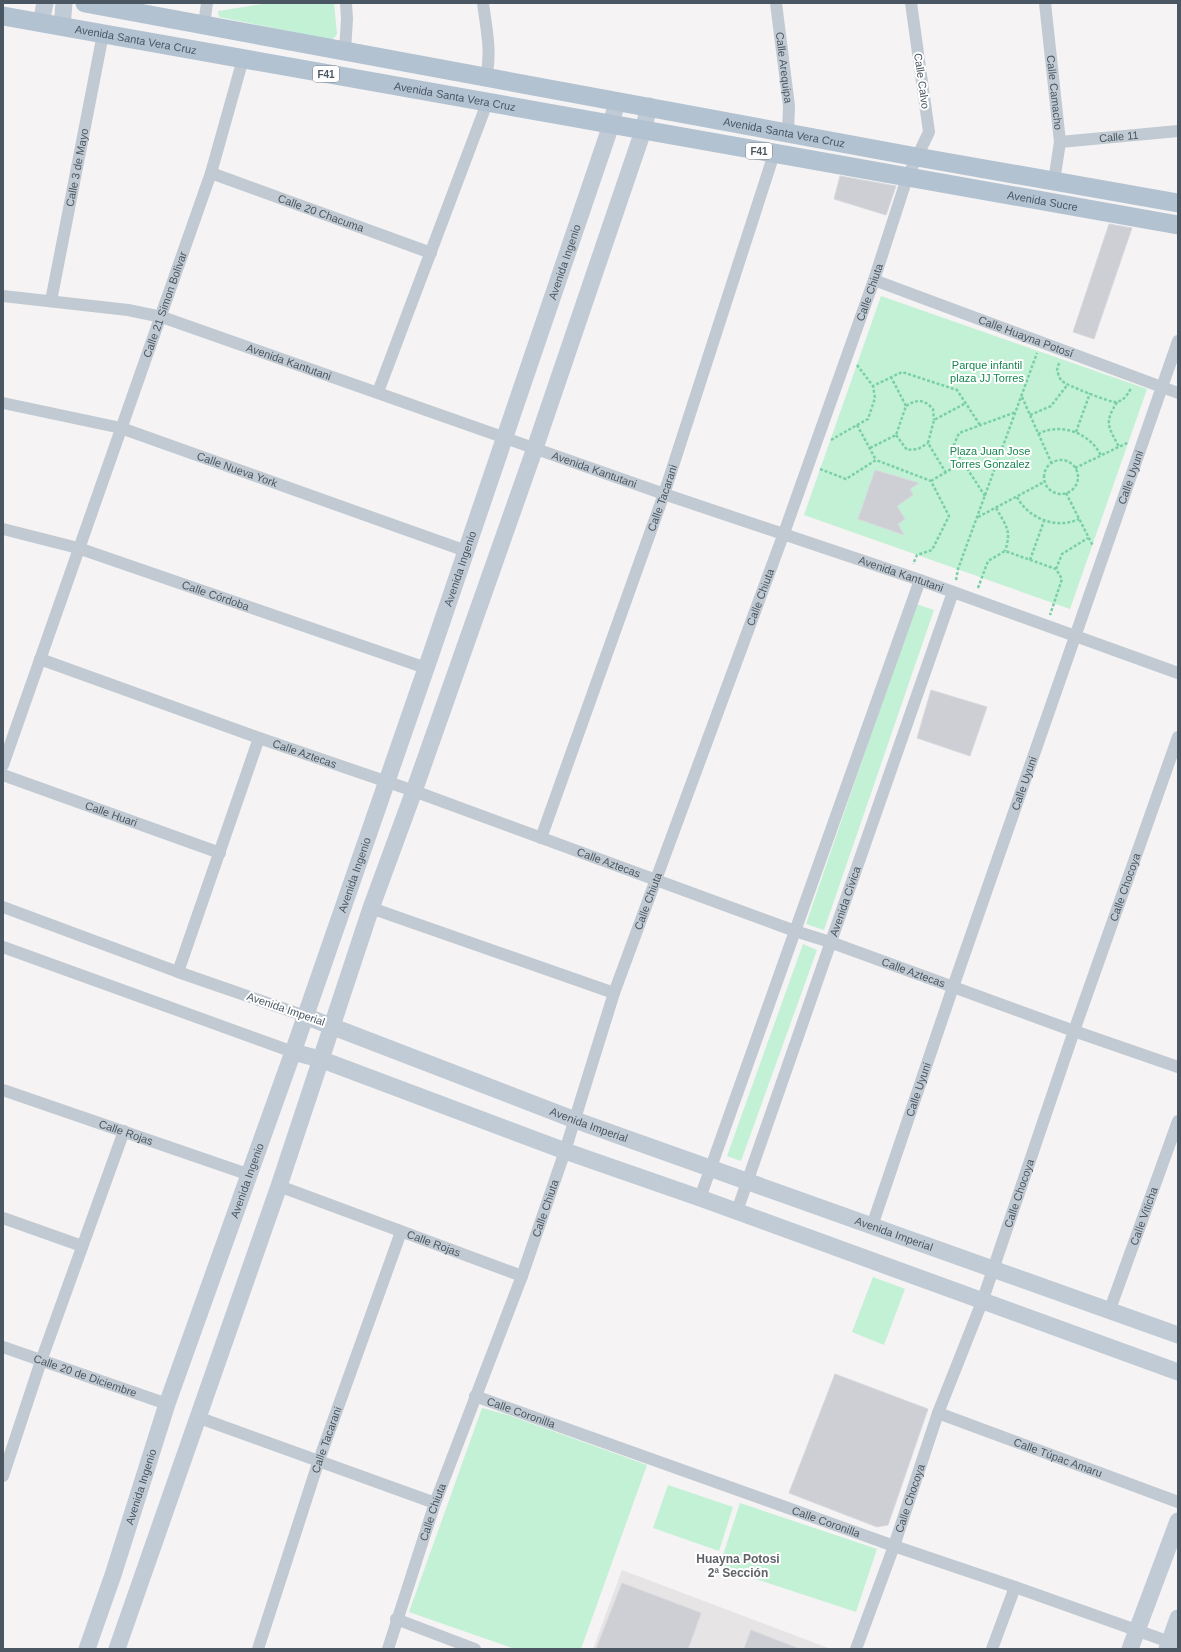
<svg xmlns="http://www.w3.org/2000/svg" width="1181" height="1652" viewBox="0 0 1181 1652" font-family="Helvetica,sans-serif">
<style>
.education{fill:#e6e4e5}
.green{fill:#c3f1d5}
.building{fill:#cdcfd5;stroke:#d7d9de}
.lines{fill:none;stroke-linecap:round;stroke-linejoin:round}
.path{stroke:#7ad0a6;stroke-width:2.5;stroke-dasharray:3 2;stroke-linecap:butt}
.street{stroke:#c1cad2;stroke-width:12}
.secondary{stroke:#c1cbd6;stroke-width:17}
.primary{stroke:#b3c2d1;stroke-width:19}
.labels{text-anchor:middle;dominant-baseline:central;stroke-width:4;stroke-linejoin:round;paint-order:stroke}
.shield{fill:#fff;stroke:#808990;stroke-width:1}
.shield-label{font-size:10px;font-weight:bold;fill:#4a5661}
.street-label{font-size:11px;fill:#4a5661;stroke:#fff}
.park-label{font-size:11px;fill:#17864f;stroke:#fff}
.neighbourhood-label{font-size:12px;font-weight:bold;fill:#5f6368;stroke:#fff}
</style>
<rect width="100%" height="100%" fill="#f5f3f3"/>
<!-- education -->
<path class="education" d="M 622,1570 L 831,1649 L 593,1649 Z"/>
<!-- green -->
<path class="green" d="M 269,3 L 334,3 L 337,34 L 332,40 L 219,17 L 218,11 Z
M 881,296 L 1147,389 L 1070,609 L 804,515 Z
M 916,604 L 934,610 L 824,930 L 806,924 Z
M 803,944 L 817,950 L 741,1161 L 727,1156 Z
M 873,1277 L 905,1289 L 884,1345 L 852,1332 Z
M 482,1408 L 508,1415 L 647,1465 L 581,1649 L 515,1649 L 409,1612 Z
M 668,1485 L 733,1507 L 719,1551 L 653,1528 Z
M 740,1503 L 877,1549 L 856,1612 L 719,1567 Z"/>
<!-- building -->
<path class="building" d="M 840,176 L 896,186 L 886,215 L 834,199 Z
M 1109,224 L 1132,228 L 1094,339 L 1073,332 Z
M 875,470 L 919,483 L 910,489 L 913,495 L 897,506 L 905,519 L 898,524 L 904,535 L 858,519 Z
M 931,690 L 987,707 L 970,756 L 917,738 Z
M 835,1374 L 928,1409 L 888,1525 L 877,1527 L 789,1493 Z
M 622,1583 L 701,1613 L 688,1649 L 596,1649 Z
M 751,1630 L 797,1648 L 797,1649 L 744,1649 Z"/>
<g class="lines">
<!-- path -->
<path class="path" d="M 1059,363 L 1057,370 C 1058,373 1059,378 1062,381 C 1066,385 1111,403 1116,402 C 1124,401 1128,394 1131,388
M 857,365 L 873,386 L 902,372 L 957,390 L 980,425
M 1022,397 L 1051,462
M 1117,402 C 1104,423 1108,426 1119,447
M 906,406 C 917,399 924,399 933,409 L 934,420
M 1030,415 L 1051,406 L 1068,384
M 857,425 L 868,419 L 875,398 L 873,386
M 1076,432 L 1090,393
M 1038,434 C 1060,422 1091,433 1101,456
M 896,435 L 907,450 L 918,449 L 928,443
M 831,440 L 857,425 L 876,460
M 870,448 L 896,435 L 906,406 L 891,377
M1044 477a17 17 0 1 1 34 0a17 17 0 1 1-34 0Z
M 1075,468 L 1129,442
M 820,469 L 846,479 L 876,460 L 931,481 L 949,516 L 932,550 L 917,555 L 913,564
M 946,473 L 928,443 L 934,420 L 966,403
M 931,481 L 963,462
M 1066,493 L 1093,546
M 985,496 L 953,447 L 959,433 L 1016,412
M 1017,497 C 1028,518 1056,530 1079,519
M 996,508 C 1006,526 1012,530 1005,551
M 978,517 L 1044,482
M 1030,560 L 1044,521
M 1056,569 L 1062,554 L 1088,538
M 956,580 L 958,569 L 1037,353
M 978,588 L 988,561 L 1005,551 L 1056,569 L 1062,579 L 1050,615"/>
<!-- street -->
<g class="street">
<path d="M 483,3 C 486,27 492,52 486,77"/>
<path id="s1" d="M 776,3 L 789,106 L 788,132"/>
<path id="s2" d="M 1045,3 L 1060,142 L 1054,181"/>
<path d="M 204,25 L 207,3"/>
<path d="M 345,51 L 347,19 L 346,3"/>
<path id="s3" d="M 1060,142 L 1178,131"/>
<path id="s4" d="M 211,173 L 431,253"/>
<path id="s5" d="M 874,280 L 1178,393"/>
<path id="s6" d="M 3,296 L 128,310 L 162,317 L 664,494 L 920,580 L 1178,673"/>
<path id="s7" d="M 51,301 L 103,34"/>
<path d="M 378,392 L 487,103"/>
<path id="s8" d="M 3,403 L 121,428 L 466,551"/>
<path id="s9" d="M 3,529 L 78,548 L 426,668"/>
<path id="s10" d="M 40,659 L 259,738 L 414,791 L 795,931 L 830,942 L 1074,1031 L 1178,1067"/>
<path id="s11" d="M 3,765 L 211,173 L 243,59"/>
<path id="s12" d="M 3,775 L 220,853"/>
<path id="s13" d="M 541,838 L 664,494 L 774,154"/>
<path d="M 3,907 L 178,972 L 305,1016"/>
<path d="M 371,908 L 614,993"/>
<path d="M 3,947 L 293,1052"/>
<path d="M 178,972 L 259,738"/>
<path id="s14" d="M 3,1090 L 250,1175"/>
<path id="s15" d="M 279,1186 L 522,1276"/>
<path d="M 700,1198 L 920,580"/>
<path id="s16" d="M 737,1211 L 953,592"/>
<path d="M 3,1218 L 82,1246"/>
<path id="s17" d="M 872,1226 L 953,987 L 1178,341"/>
<path id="s18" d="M 1109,1312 L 1178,1121"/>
<path id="s19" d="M 3,1347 L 167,1404"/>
<path id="s20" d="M 475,1396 L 894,1546 L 1015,1587 L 1178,1645"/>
<path id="s21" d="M 938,1413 L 1178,1502"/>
<path d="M 197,1417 L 435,1503"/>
<path d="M 3,1476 L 41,1361 L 124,1131"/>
<path d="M 396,1619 L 475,1649"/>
<path id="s22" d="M 258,1649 L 319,1460 L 401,1232"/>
<path id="s23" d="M 388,1649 L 435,1503 L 522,1276 L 565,1151 L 614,993 L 784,533 L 874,280 L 907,178 L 929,132 L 911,3"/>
<path id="s24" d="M 856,1649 L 894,1546 L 938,1413 L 982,1302 L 1074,1031 L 1178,737"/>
<path d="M 992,1649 L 1015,1587"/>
</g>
<!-- secondary -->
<g class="secondary">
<path d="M 41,23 L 45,3"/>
<path d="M 62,27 L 64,3"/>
<path id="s25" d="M 305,1016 L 575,1120 L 1178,1335"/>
<path d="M 293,1052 L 320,1059 L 565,1151 L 700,1198 L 1178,1372"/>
<path id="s26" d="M 87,1649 L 113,1575 L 167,1404 L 293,1052 L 431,654 L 611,125 L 617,101"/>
<path d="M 117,1649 L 279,1186 L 371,908 L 414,791 L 535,448 L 643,131 L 649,106"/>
<path d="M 1130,1649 L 1178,1521"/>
<path d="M 1167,1649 L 1178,1618"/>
</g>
<!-- primary -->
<g class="primary">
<path id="s27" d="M 85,3 L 917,157 L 1178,203"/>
<path id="s28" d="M 3,16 L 1178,225"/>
</g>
</g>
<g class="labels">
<!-- shield labels -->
<g class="shield">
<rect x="313" y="66" width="26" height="16" rx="3"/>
<rect x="746" y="143" width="26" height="16" rx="3"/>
</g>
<g class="shield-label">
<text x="326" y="74">F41</text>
<text x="759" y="151">F41</text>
</g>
<!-- street labels -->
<g class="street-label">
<text stroke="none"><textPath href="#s28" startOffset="135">Avenida Santa Vera Cruz</textPath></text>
<text stroke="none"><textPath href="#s1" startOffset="65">Calle Arequipa</textPath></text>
<text transform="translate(922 81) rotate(82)">Calle Calvo</text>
<text stroke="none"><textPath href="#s2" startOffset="90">Calle Camacho</textPath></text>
<text stroke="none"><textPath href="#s28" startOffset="459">Avenida Santa Vera Cruz</textPath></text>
<text stroke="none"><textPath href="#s27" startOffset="711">Avenida Santa Vera Cruz</textPath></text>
<text stroke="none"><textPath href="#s3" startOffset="59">Calle 11</textPath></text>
<text stroke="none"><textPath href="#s7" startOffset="136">Calle 3 de Mayo</textPath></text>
<text stroke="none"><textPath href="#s28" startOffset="1056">Avenida Sucre</textPath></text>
<text stroke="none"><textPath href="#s4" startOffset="117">Calle 20 Chacuma</textPath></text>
<text stroke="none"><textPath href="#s26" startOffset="1467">Avenida Ingenio</textPath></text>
<text stroke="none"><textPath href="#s23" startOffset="1440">Calle Chiuta</textPath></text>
<text stroke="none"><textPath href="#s11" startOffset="488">Calle 21 Simon Bolivar</textPath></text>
<text stroke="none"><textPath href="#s5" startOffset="162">Calle Huayna Potosí</textPath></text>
<text stroke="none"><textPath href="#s6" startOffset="295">Avenida Kantutani</textPath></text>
<text stroke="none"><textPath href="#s8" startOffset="244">Calle Nueva York</textPath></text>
<text stroke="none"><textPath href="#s6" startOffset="619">Avenida Kantutani</textPath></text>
<text stroke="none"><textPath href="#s17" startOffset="792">Calle Uyuni</textPath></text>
<text stroke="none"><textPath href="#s13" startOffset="361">Calle Tacarani</textPath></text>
<text stroke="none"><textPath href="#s26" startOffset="1143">Avenida Ingenio</textPath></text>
<text stroke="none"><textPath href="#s6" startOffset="943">Avenida Kantutani</textPath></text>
<text stroke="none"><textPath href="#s9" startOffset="223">Calle Córdoba</textPath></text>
<text stroke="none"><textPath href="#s23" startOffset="1116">Calle Chiuta</textPath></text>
<text stroke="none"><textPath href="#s10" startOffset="281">Calle Aztecas</textPath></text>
<text stroke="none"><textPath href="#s17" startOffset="468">Calle Uyuni</textPath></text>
<text stroke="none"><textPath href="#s12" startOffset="115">Calle Huari</textPath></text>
<text stroke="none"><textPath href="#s10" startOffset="604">Calle Aztecas</textPath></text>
<text stroke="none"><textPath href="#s26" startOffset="819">Avenida Ingenio</textPath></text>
<text stroke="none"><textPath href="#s24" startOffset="808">Calle Chocoya</textPath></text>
<text stroke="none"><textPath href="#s16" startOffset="328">Avenida Cívica</textPath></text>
<text stroke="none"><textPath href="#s23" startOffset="792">Calle Chiuta</textPath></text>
<text stroke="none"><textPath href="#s10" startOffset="928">Calle Aztecas</textPath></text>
<text transform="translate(286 1009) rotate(19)">Avenida Imperial</text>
<text stroke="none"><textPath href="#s17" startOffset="144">Calle Uyuni</textPath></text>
<text stroke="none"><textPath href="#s25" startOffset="304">Avenida Imperial</textPath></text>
<text stroke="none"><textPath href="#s14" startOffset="130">Calle Rojas</textPath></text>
<text stroke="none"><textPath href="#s26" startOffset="495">Avenida Ingenio</textPath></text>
<text stroke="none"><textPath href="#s24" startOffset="484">Calle Chocoya</textPath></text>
<text stroke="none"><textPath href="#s23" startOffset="468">Calle Chiuta</textPath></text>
<text stroke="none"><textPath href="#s18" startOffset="102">Calle Viticha</textPath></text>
<text stroke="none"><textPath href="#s25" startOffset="628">Avenida Imperial</textPath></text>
<text stroke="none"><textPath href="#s15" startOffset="165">Calle Rojas</textPath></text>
<text stroke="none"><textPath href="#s19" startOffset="87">Calle 20 de Diciembre</textPath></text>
<text stroke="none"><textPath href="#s20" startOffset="49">Calle Coronilla</textPath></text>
<text stroke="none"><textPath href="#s22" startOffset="220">Calle Tacarani</textPath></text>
<text stroke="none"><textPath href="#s21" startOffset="128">Calle Túpac Amaru</textPath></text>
<text stroke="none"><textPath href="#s26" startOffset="171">Avenida Ingenio</textPath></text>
<text stroke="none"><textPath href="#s24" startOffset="160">Calle Chocoya</textPath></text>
<text stroke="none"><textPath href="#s23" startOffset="144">Calle Chiuta</textPath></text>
<text stroke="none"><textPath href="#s20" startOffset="373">Calle Coronilla</textPath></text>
</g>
<!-- park labels -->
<g class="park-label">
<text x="987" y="365">Parque infantil<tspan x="987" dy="13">plaza JJ Torres</tspan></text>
<text x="990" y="451">Plaza Juan Jose<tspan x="990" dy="13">Torres Gonzalez</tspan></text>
</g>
<!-- neighbourhood labels -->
<g class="neighbourhood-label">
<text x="738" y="1559">Huayna Potosi<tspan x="738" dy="14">2ª Sección</tspan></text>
</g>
</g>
<!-- border -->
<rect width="1181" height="1652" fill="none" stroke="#4a5661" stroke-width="8"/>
</svg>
